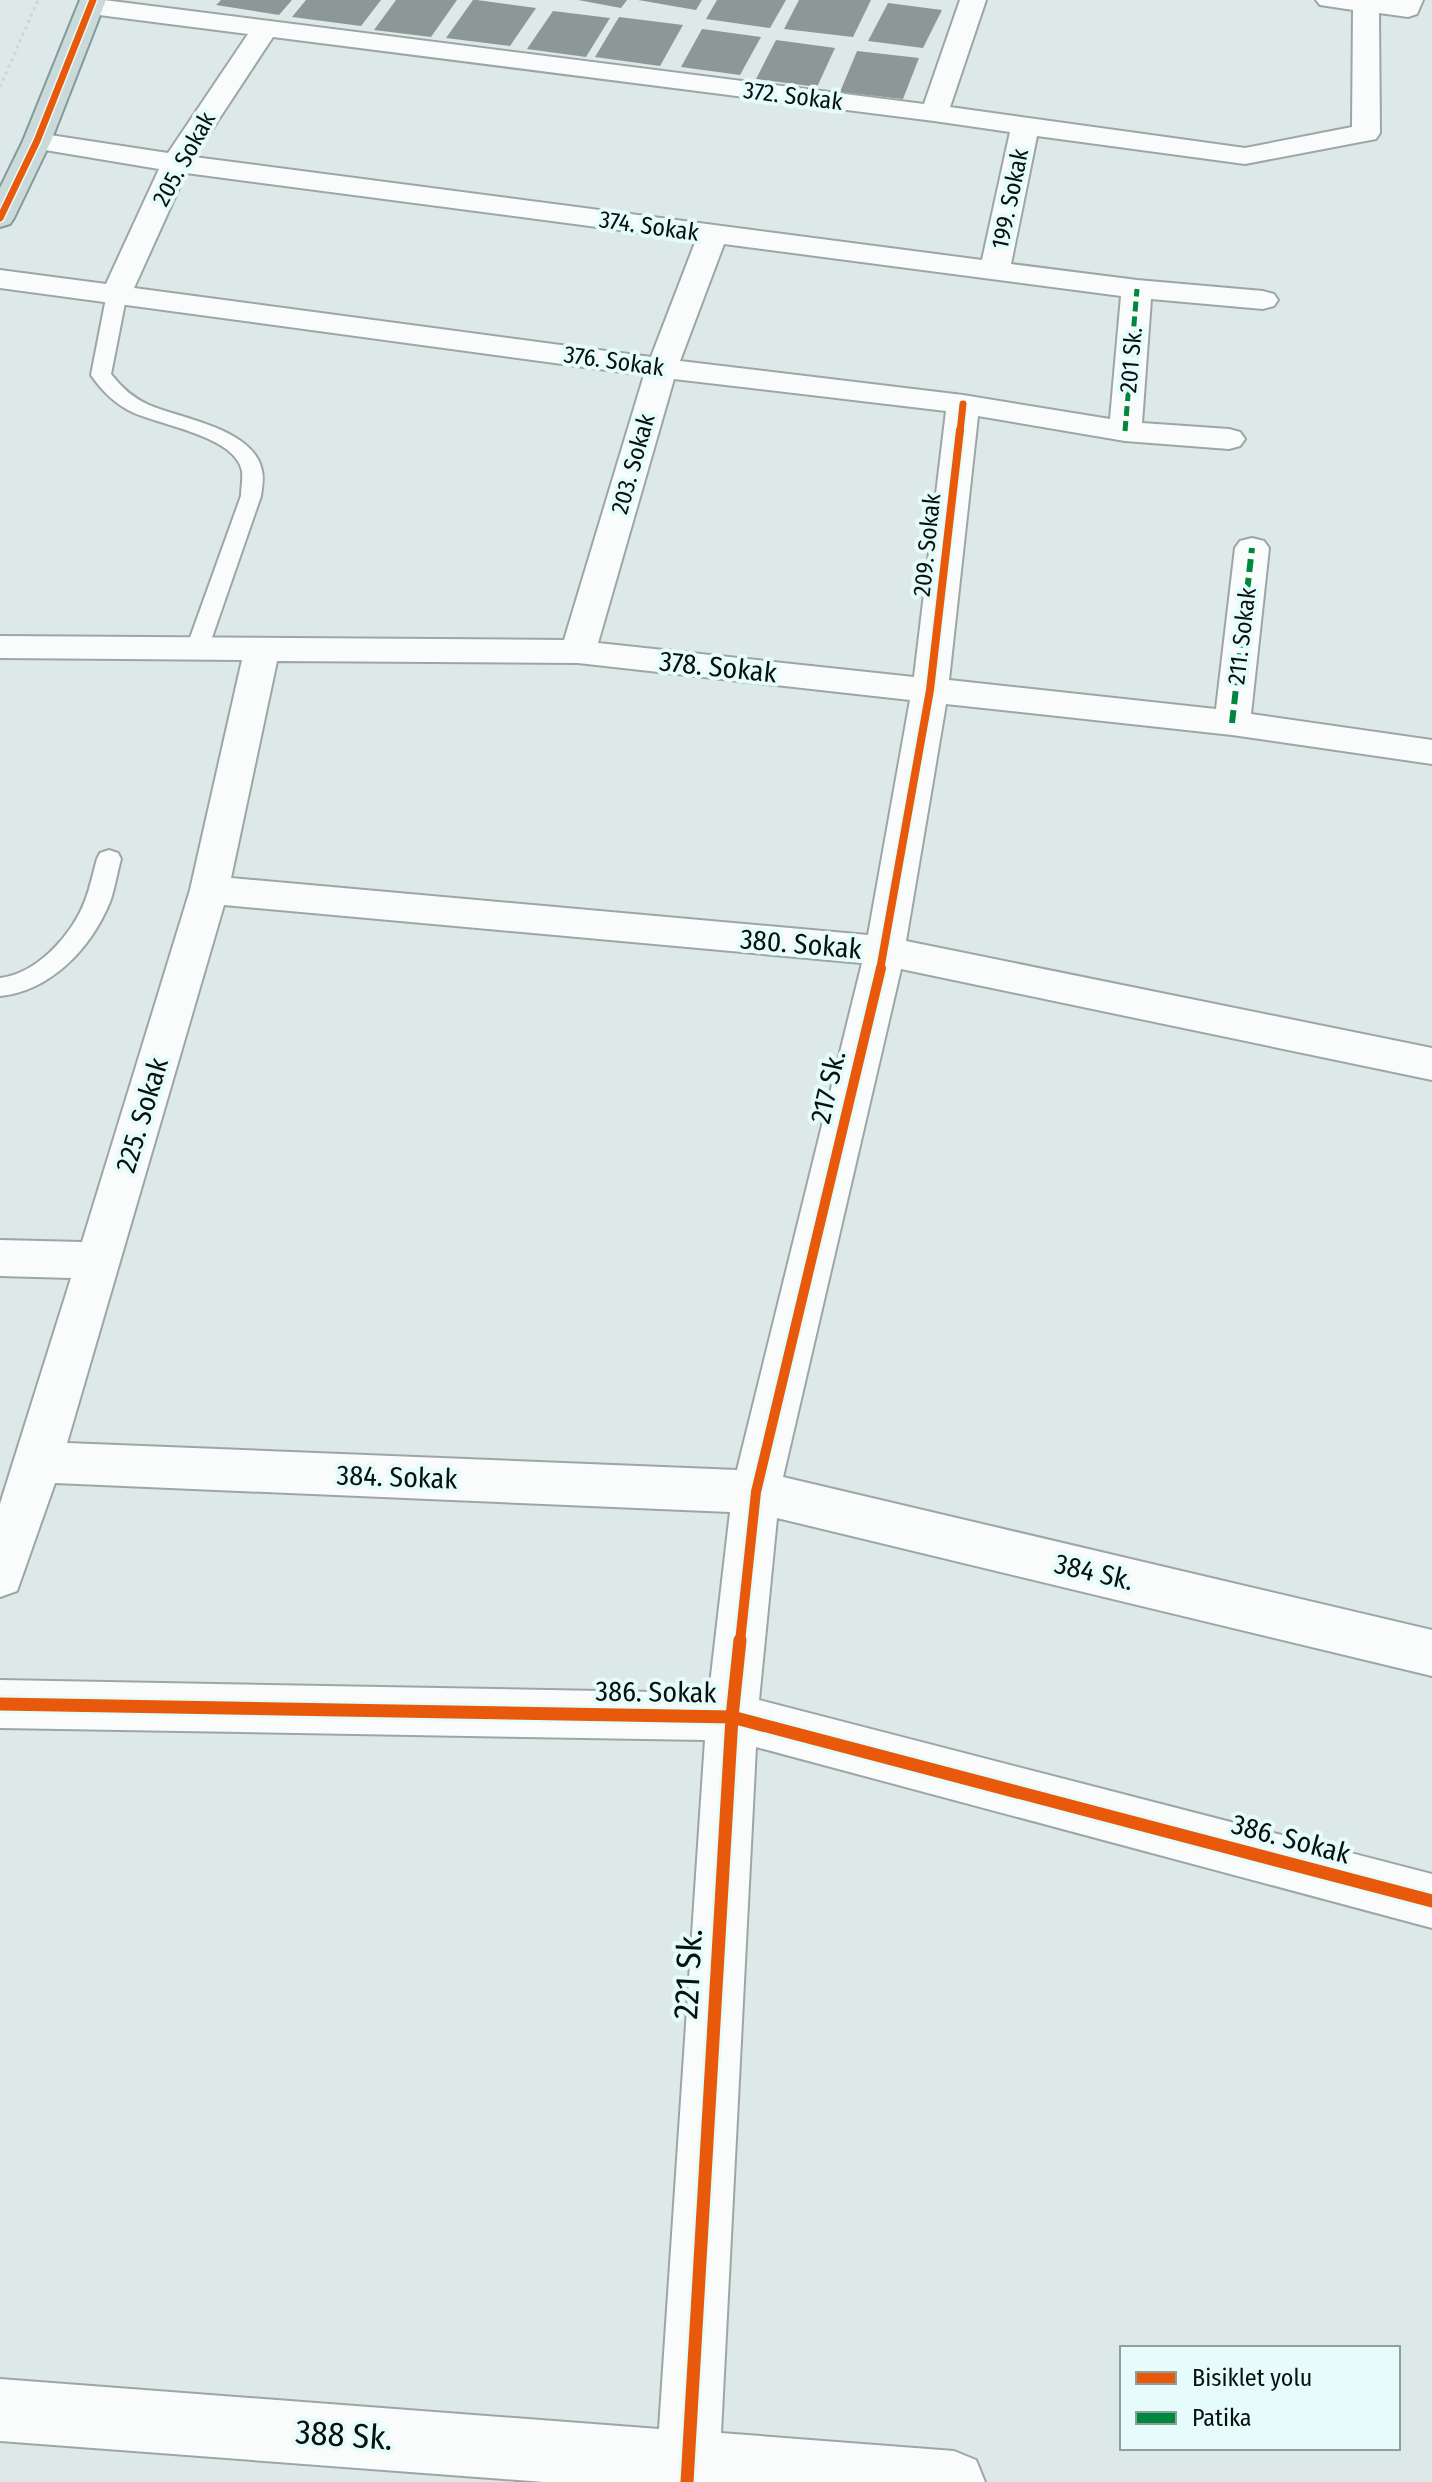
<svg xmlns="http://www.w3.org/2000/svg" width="1432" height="2482" viewBox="0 0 1432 2482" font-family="'Fira Sans Condensed',sans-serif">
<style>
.building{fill:#8d9797}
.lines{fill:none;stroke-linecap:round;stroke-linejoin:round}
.service-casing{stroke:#9da6a6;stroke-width:4}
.minor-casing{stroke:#9da6a6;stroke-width:4}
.trunk-casing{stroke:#829b9a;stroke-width:4}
.path{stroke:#d0d5d4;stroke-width:3;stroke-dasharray:3 4;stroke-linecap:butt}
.service{fill:#fafcfc;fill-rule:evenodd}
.minor{fill:#fafcfc;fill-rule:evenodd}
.trunk{fill:#cadada;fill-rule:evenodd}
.quiet-far1{stroke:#00873e;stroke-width:5;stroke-dasharray:10 5;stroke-linecap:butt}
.quiet{stroke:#00873e;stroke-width:6;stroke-dasharray:13 6;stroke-linecap:butt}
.cycleway-far3-casing{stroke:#e5fcfb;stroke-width:10}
.cycleway-far2-casing{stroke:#e5fcfb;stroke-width:12}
.cycleway-far1-casing{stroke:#e5fcfb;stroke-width:15}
.cycleway-casing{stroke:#e5fcfb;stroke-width:18}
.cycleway-far3{stroke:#e8590c;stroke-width:7}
.cycleway-far2{stroke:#e8590c;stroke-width:8}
.cycleway-far1{stroke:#e8590c;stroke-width:10}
.cycleway{stroke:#e8590c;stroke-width:13}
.labels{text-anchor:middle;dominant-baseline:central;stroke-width:8;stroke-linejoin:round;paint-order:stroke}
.far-street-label{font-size:24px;fill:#081010;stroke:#e5fcfb}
.street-label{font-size:28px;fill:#081010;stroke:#e5fcfb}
.near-street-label{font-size:34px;fill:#081010;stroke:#e5fcfb}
</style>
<rect width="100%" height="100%" fill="#dce9e8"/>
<!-- building -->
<path class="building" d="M 221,0 L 292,0 L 279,15 L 216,5 Z
M 306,0 L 381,0 L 361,26 L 292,17 Z
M 396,0 L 457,0 L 431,37 L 374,30 Z
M 473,0 L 477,0 L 536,8 L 510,46 L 446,38 Z
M 578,0 L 627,0 L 621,8 Z
M 638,0 L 702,0 L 696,10 Z
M 717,0 L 786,0 L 770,28 L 706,19 Z
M 799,0 L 871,0 L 853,37 L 784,29 Z
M 888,3 L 942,10 L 923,48 L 868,41 Z
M 553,11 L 610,18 L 586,57 L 527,49 Z
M 619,17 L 683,25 L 660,66 L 595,57 Z
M 702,29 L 761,37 L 740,75 L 681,67 Z
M 776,40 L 835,48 L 817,87 L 756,79 Z
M 857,51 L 919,58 L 903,99 L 840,92 Z"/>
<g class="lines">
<!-- service casing -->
<g class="service-casing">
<path id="service" d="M 117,287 L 127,293 L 111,374 C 122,388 133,398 149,405 C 182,419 255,429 262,471 C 264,479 262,488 261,496 L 208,649 L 205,654 L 189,654 L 186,649 L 241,496 C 241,488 243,479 242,471 C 236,436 159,425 132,412 C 114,403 102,391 91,375 L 107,293 Z
M 109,850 L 118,853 L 121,859 C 117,873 115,888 110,902 C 91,948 51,991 0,996 L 0,978 C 37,974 72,935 85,901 C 90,888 93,873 97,859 L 100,853 Z"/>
</g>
<!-- minor casing -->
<g class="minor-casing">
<path id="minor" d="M 84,0 L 104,0 L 924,104 L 960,0 L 986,0 L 950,107 L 1245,148 L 1352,127 L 1353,10 L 1320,5 L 1316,0 L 1423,0 L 1417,14 L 1408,17 L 1379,13 L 1380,133 L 1376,139 L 1245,164 L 1037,136 L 1011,264 L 1137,280 L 1263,291 L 1274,294 L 1278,300 L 1274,306 L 1263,309 L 1151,299 L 1142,423 L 1229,429 L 1240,432 L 1245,439 L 1240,446 L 1229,449 L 1125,441 L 978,416 L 949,680 L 1216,709 L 1235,548 L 1240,541 L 1252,538 L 1264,541 L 1269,548 L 1251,714 L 1432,740 L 1432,764 L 1232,735 L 946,704 L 906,941 L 1432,1048 L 1432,1080 L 901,969 L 783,1477 L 1432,1630 L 1432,1676 L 777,1518 L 759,1700 L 1432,1874 L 1432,1928 L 756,1747 L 721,2433 L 954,2451 L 976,2460 L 985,2482 L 544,2482 L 0,2441 L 0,2379 L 659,2429 L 705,1740 L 0,1728 L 0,1680 L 709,1693 L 730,1512 L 55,1483 L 17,1591 L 0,1597 L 0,1504 L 71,1278 L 0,1276 L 0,1240 L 82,1242 L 190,890 L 242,660 L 0,658 L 0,636 L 564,640 L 644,375 L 0,288 L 0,270 L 106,284 L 159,169 L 27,147 L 23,141 L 27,135 L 37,133 L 168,153 L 248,34 L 91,14 L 82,11 L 78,6 ZM 273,37 L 934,121 L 1010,132 L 982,260 L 194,157 ZM 186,173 L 696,240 L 651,357 L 134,288 ZM 724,244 L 1121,296 L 1110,419 L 963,395 L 680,361 ZM 674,379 L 946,411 L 914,677 L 598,643 ZM 277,661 L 578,663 L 910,700 L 868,935 L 231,878 ZM 224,905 L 862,963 L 737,1470 L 67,1443 Z"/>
</g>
<!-- trunk casing -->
<g class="trunk-casing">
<path id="trunk" d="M 80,0 L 106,0 L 51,141 L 14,218 L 10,224 L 0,227 L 0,188 L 23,141 Z"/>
</g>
<!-- path -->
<path class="path" d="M 0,87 L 38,0"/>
<!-- service -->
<use href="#service" class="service"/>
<!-- minor -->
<use href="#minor" class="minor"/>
<!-- trunk -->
<use href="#trunk" class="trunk"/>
<!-- quiet-far1 -->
<path class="quiet-far1" d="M 1125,431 L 1137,289"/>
<!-- quiet -->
<path class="quiet" d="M 1232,723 L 1252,548"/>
<!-- cycleway-far3 casing -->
<g class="cycleway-far3-casing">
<path id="cycleway-far3" d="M 0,218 L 37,141 L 93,0
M 960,432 L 963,404"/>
</g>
<!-- cycleway-far2 casing -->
<g class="cycleway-far2-casing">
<path id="cycleway-far2" d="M 880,970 L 930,690 L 960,430"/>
</g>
<!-- cycleway-far1 casing -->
<g class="cycleway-far1-casing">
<path id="cycleway-far1" d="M 740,1642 L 756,1492 L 881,968"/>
</g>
<!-- cycleway casing -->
<g class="cycleway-casing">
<path id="cycleway" d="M 0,1704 L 732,1717 L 1432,1901
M 687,2482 L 732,1717 L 740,1640"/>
</g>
<!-- cycleway-far3 -->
<use href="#cycleway-far3" class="cycleway-far3"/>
<!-- cycleway-far2 -->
<use href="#cycleway-far2" class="cycleway-far2"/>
<!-- cycleway-far1 -->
<use href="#cycleway-far1" class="cycleway-far1"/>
<!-- cycleway -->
<use href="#cycleway" class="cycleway"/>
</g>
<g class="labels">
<!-- far-street labels -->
<g class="far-street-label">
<text transform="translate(793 96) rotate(7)">372. Sokak</text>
<text transform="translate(184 159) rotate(-61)">205. Sokak</text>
<text transform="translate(1010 199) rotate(-78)">199. Sokak</text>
<text transform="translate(649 226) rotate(8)">374. Sokak</text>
<text transform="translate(1131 360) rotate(-85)">201 Sk.</text>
<text transform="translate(614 361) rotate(8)">376. Sokak</text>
<text transform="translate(633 464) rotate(-74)">203. Sokak</text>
<text transform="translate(927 545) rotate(-84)">209. Sokak</text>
<text transform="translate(1242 636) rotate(-83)">211. Sokak</text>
</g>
<!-- street labels -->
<g class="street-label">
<text transform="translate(718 667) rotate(6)">378. Sokak</text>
<text transform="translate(801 944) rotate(5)">380. Sokak</text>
<text transform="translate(828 1087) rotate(-77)">217 Sk.</text>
<text transform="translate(142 1115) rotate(-73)">225. Sokak</text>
<text transform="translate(397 1477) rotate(2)">384. Sokak</text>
<text transform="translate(1094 1572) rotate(13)">384 Sk.</text>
<text transform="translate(656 1692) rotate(1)">386. Sokak</text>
<text transform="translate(1291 1839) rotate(15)">386. Sokak</text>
</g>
<!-- near-street labels -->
<g class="near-street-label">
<text transform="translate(688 1974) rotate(-87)">221 Sk.</text>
<text transform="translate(344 2435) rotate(4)">388 Sk.</text>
</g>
</g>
<!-- legend -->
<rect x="1120" y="2346" width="280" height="104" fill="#e5fcfb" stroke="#8d9e9d" stroke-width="2"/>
<rect x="1136" y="2372" width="40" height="12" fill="#e8590c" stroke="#8d9e9d" stroke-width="2"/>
<text x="1192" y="2386" font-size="24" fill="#081010">Bisiklet yolu</text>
<rect x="1136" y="2412" width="40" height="12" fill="#00873e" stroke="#8d9e9d" stroke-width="2"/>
<text x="1192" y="2426" font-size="24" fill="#081010">Patika</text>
</svg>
